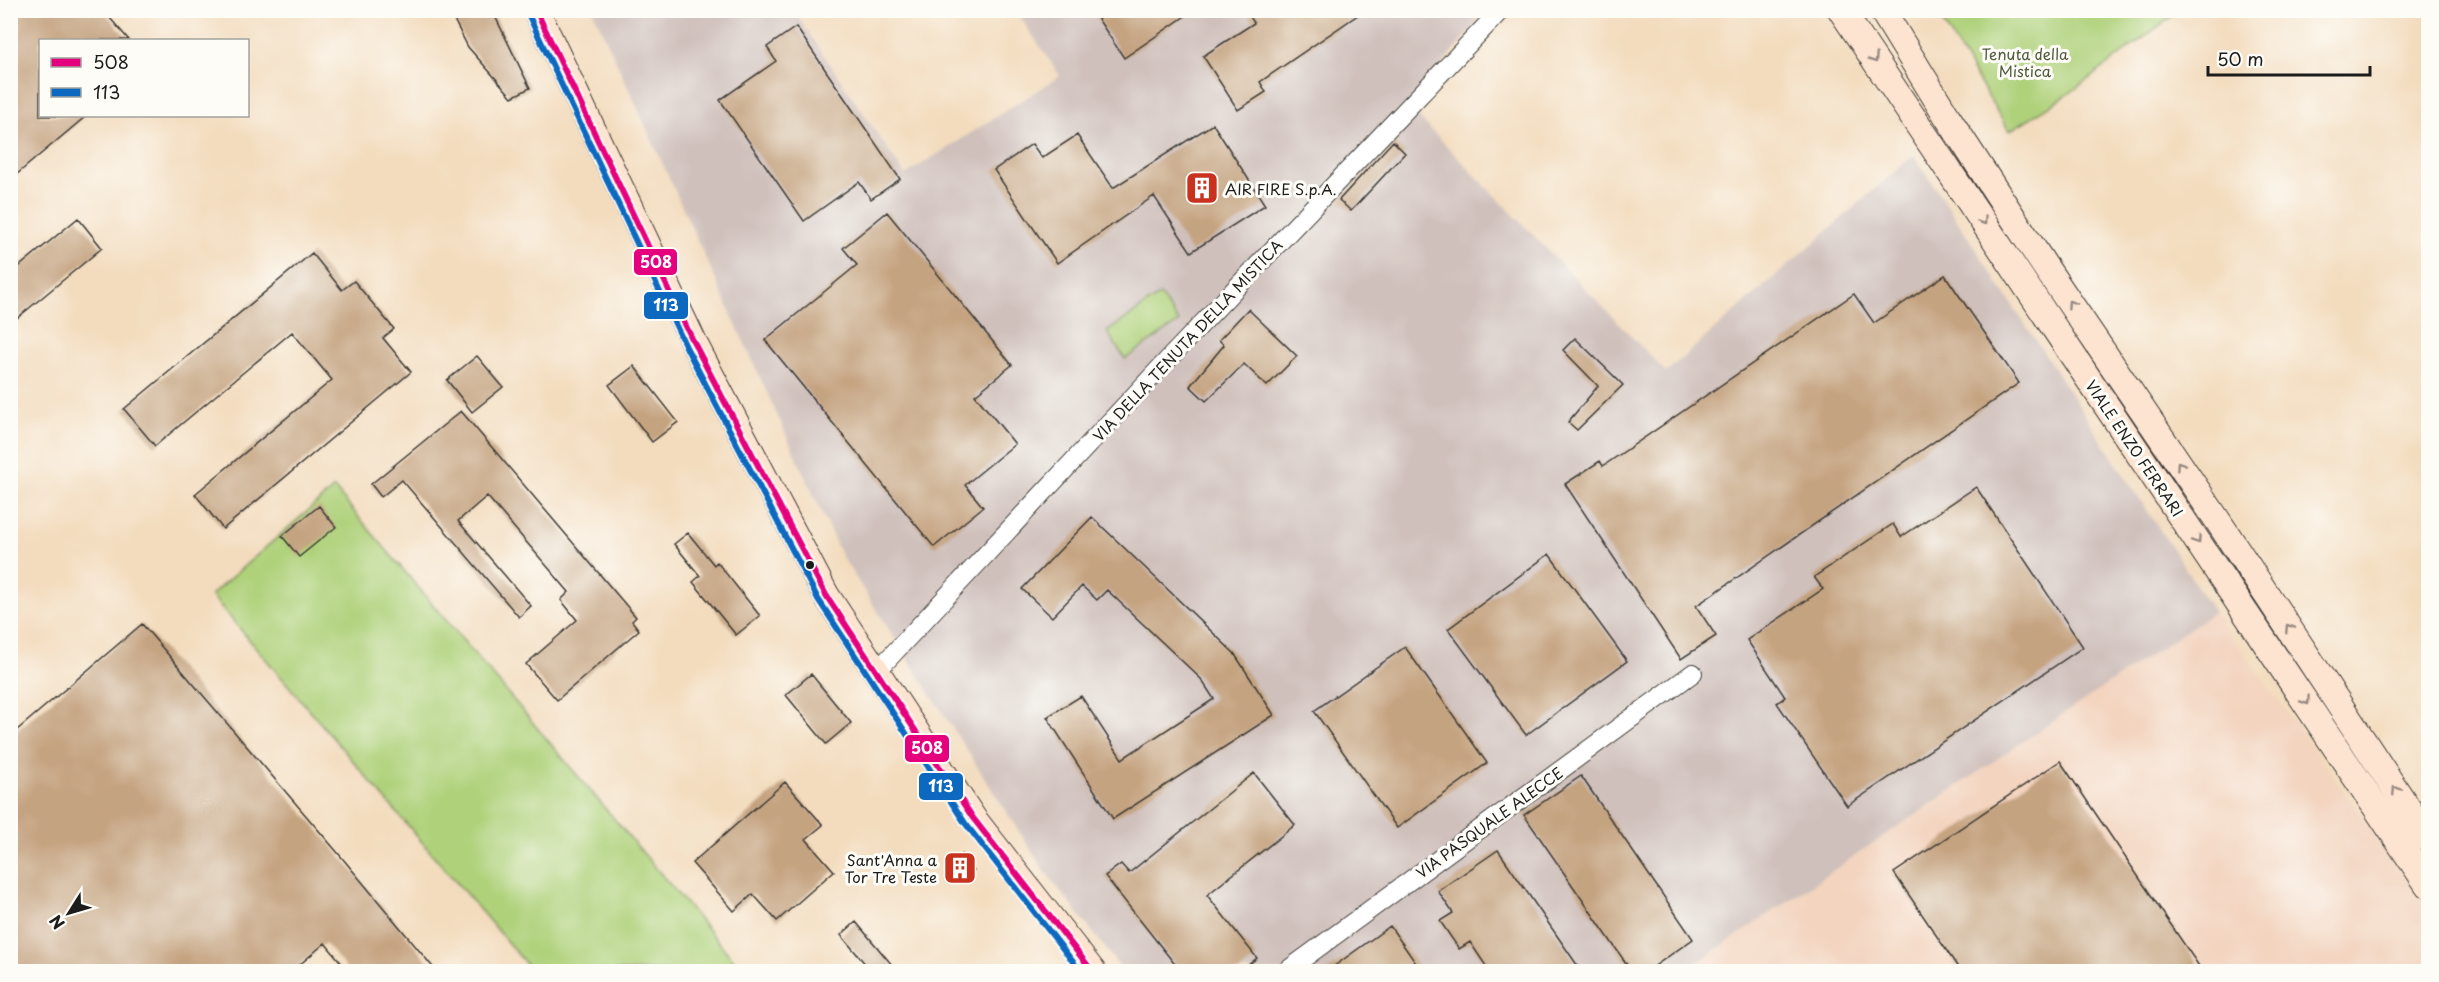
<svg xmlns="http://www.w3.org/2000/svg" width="2439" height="982" viewBox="0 0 2439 982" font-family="'Playpen Sans',sans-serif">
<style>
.built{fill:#f3d4bf}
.industrial{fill:#cfc0bb}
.green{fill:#afd17a;stroke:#66764b;stroke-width:1.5}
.building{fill:#c4a380}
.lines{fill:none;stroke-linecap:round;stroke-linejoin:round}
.street-casing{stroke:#3c3934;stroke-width:20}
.secondary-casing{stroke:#3c3934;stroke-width:28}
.street{stroke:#fff;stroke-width:18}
.secondary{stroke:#fde4d1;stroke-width:26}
.bus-1-casing{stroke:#fdfcf7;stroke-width:10}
.bus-2-casing{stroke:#fdfcf7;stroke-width:10}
.bus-1{stroke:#e5007d;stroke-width:6}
.bus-2{stroke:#0c69bf;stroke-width:6}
.oneway{stroke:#988a80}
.bus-dot{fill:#1c1c1c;stroke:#fdfcf7;stroke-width:2}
.labels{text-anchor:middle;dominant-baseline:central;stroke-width:6;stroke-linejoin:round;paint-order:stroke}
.park-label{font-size:15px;fill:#4f5b3d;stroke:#fdfcf7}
.poi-label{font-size:15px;fill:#1c1c1c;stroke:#fdfcf7;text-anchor:start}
.street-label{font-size:15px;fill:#1c1c1c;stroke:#fdfcf7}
.line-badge{stroke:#fdfcf7;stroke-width:2}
.badge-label{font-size:16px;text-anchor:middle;font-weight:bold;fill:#fff}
</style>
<rect width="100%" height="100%" fill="#fdfcf7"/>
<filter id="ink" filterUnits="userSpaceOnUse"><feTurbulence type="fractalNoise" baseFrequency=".0167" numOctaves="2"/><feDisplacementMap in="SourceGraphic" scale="12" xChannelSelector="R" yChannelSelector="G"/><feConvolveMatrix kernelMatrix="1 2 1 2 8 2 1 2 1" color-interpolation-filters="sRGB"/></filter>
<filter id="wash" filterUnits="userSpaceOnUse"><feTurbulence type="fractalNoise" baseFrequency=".008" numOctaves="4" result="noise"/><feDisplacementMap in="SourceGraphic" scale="24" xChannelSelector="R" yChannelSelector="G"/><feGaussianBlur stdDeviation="1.35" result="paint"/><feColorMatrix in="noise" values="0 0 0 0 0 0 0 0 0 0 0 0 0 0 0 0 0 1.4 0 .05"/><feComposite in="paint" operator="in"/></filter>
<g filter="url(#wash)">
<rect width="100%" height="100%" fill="#f3dcbe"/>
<!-- built -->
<path class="built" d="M 2214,612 L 2423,900 L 2428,911 L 2428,971 L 1685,972 Z"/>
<!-- industrial -->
<path class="industrial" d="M 593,11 L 794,11 L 905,175 L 1060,76 L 1016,11 L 1487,11 L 1408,106 L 1666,372 L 1914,155 L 2214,612 L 1685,971 L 1123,971 L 1044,870 L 841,555 Z"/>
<!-- green -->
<path class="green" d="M 1936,11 L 2179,11 L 2066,96 L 2009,131 Z
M 1160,295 L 1179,322 L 1125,359 L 1107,332 Z
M 334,488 L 743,971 L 532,971 L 211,595 Z"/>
<g id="blocks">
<!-- building -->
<path class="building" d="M 10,10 L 103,10 L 129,40 L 40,40 L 40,116 L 86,116 L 10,180 Z
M 449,10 L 492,10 L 530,88 L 512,97 L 468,47 Z
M 1092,10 L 1194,10 L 1124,58 Z
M 1246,10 L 1365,10 L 1260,82 L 1266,92 L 1238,110 L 1203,56 L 1254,23 Z
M 796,27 L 900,179 L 871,199 L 859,182 L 804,221 L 720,100 L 776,61 L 767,47 Z
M 1213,124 L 1265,205 L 1191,252 L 1154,196 L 1057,263 L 994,170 L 1032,144 L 1042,158 L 1077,135 L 1113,188 Z
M 1393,141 L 1405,153 L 1351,211 L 1339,200 Z
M 887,212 L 1012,365 L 975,395 L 1015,444 L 965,485 L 983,507 L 934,547 L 765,340 L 857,265 L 843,248 Z
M 78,218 L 102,248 L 10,324 L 10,274 Z
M 312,253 L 342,290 L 354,281 L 394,329 L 383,338 L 411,372 L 223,529 L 195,494 L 332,380 L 292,332 L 155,446 L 124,409 Z
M 1945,275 L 2019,383 L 1696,606 L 1716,636 L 1681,659 L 1565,484 L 1600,461 L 1603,466 L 1854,294 L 1874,323 Z
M 1248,309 L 1297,356 L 1267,386 L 1244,364 L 1206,401 L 1190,386 L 1224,345 L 1219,340 Z
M 1575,338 L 1623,385 L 1577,430 L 1568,422 L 1598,386 L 1563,350 Z
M 477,356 L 503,387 L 472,412 L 447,380 Z
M 634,366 L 678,422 L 652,442 L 609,385 Z
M 461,411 L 636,617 L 632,621 L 639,630 L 557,700 L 526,664 L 577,620 L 561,600 L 569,592 L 487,496 L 458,521 L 531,606 L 519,617 L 402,480 L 381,497 L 371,484 Z
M 1976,487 L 2083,647 L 1847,806 L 1777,703 L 1785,697 L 1747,640 L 1823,589 L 1814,577 L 1893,524 L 1901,537 Z
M 319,506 L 336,527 L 299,557 L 282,536 Z
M 1092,517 L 1234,653 L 1274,715 L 1113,819 L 1047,717 L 1081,696 L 1122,759 L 1214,699 L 1201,679 L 1107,590 L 1097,600 L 1082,586 L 1052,617 L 1022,589 Z
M 688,533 L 714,565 L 717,562 L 760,616 L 736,635 L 693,582 L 700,576 L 674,544 Z
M 1549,554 L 1627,661 L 1526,735 L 1448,629 Z
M 142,624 L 338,853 L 437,972 L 349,972 L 325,943 L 291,972 L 10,972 L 10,736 Z
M 1405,647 L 1487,763 L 1397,828 L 1314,711 Z
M 811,674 L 851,723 L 826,744 L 786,695 Z
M 2060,761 L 2203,972 L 1961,972 L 1894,873 Z
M 1254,773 L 1295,825 L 1207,895 L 1257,958 L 1239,972 L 1181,972 L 1105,876 L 1121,864 L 1129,873 Z
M 1581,776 L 1693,939 L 1646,972 L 1632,972 L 1524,815 Z
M 785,782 L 823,825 L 806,839 L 834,871 L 777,921 L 753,894 L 734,911 L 692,863 Z
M 1498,850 L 1582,972 L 1490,972 L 1470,942 L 1459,949 L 1440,921 L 1453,913 L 1438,891 Z
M 962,854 L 974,870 L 958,881 L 946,866 Z
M 856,922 L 898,972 L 872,972 L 841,935 Z
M 1390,926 L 1422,972 L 1326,972 Z"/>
</g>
</g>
<g filter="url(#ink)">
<use href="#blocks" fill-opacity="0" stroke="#3c3934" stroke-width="1.5"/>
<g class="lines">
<!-- street casing -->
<g class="street-casing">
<path id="street" d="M 876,672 L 1173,354 L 1501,10
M 1285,972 L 1693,673"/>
</g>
<!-- secondary casing -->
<g class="secondary-casing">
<path id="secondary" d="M 536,10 L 695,345 L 826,595 L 973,818 L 1093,972
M 1841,10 L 2428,885
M 1882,10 L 1948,118 L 2044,265 L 2216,518 L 2428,839"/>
</g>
<!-- street -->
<use href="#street" class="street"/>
<!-- secondary -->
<use href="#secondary" class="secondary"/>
<!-- bus-1 casing -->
<g class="bus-1-casing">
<path id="bus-1" d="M 536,10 L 695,345 L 826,595 L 973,818 L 1093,972"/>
</g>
<!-- bus-2 casing -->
<g class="bus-2-casing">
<path id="bus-2" d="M 528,14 L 687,349 L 818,599 L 965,823 L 1081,972"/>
</g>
<!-- bus-1 -->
<use href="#bus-1" class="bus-1"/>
<!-- bus-2 -->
<use href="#bus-2" class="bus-2"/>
</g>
<!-- one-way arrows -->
<defs><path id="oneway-chevron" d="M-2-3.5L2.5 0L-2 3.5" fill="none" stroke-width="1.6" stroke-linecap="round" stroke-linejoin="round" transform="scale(1.5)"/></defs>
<g class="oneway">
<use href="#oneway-chevron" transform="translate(1874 59) rotate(56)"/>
<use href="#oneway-chevron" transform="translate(1983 221) rotate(56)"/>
<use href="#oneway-chevron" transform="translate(2071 304) rotate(-124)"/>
<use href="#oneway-chevron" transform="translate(2180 465) rotate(-124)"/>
<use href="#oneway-chevron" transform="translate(2197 540) rotate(56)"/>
<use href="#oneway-chevron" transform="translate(2289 628) rotate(-123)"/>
<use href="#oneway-chevron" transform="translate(2306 701) rotate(56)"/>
<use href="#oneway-chevron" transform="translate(2396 790) rotate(-123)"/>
</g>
</g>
<!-- icons -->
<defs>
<g id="building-square" transform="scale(1.725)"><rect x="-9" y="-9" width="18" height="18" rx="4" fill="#c8321e" stroke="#fdfcf7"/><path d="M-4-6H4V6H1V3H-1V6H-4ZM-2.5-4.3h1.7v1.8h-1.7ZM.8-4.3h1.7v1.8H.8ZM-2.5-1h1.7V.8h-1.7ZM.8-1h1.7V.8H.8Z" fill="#fff"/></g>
</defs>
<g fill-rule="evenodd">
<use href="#building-square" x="1202" y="188"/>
<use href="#building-square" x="960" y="868"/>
</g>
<!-- markers -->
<circle class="bus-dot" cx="810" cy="565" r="5"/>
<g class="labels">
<!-- park labels -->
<g class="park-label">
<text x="2025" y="53">Tenuta della<tspan x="2025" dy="17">Mistica</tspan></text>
</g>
<!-- poi labels -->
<g class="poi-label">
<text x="1225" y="188">AIR FIRE S.p.A.</text>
<text x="937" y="859" text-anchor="end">Sant'Anna a<tspan x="937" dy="17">Tor Tre Teste</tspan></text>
</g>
<!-- street labels -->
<g class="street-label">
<text transform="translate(1187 340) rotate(-47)">VIA DELLA TENUTA DELLA MISTICA</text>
<text transform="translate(2135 448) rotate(56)">VIALE ENZO FERRARI</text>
<text transform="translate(1489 822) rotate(-36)">VIA PASQUALE ALECCE</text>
</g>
</g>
<g class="line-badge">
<rect x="633" y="248" width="45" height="28" rx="6" fill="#e5007d"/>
<rect x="643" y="291" width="46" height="29" rx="6" fill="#0c69bf"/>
<rect x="904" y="734" width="46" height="29" rx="6" fill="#e5007d"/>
<rect x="918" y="772" width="46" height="29" rx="6" fill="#0c69bf"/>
</g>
<g class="badge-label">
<text x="656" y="268">508</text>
<text x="666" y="311">113</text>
<text x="927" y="754">508</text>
<text x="941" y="792">113</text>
</g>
<!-- margin -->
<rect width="2439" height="982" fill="none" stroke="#fdfcf7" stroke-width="36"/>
<!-- legend -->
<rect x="39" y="39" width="210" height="78" fill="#fdfcf7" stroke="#a3a29f" stroke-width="1.5"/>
<rect x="51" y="58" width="30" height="9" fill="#e5007d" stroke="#a3a29f" stroke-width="1.5"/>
<text x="93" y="69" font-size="18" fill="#1c1c1c">508</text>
<rect x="51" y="88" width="30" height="9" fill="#0c69bf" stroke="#a3a29f" stroke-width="1.5"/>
<text x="93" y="99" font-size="18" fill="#1c1c1c">113</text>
<!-- north arrow -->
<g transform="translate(69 913) rotate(233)" stroke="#fdfcf7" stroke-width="4.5" paint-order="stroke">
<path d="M0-4.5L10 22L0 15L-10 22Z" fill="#1c1c1c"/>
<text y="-9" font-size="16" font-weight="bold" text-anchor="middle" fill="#1c1c1c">N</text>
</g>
<!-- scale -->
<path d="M2208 66v9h162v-9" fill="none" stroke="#1c1c1c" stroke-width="3"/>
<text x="2217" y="66" font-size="18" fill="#1c1c1c" stroke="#fdfcf7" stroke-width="4.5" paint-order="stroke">50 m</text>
</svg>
